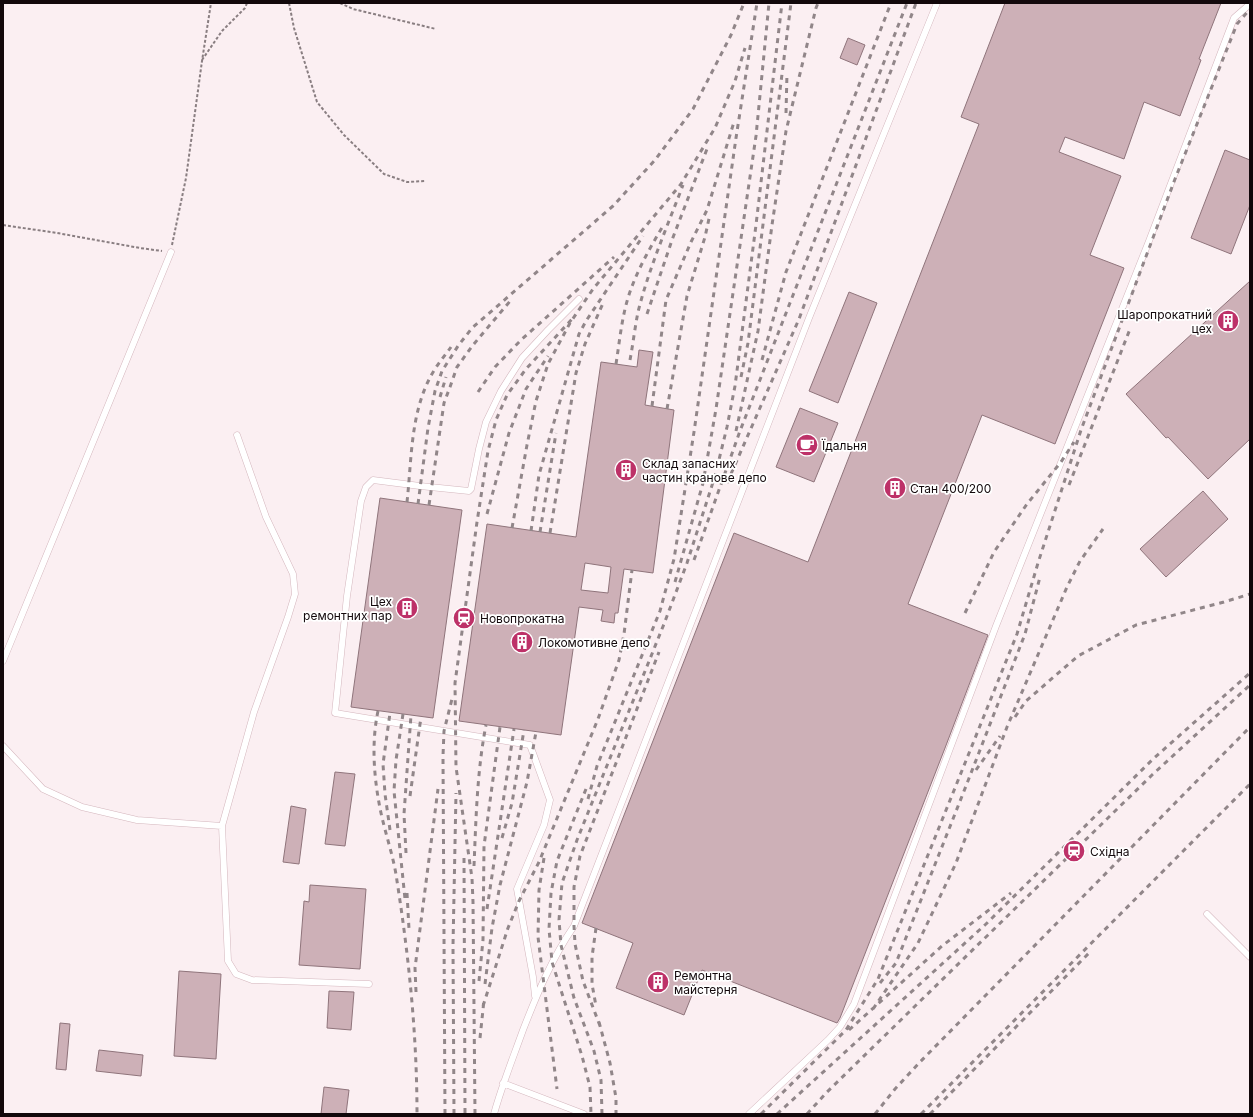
<svg xmlns="http://www.w3.org/2000/svg" width="1253" height="1117" viewBox="0 0 1253 1117" font-family="Inter,sans-serif">
<style>
.building{fill:#cdb0b7;stroke:#8f747b;fill-rule:evenodd}
.lines{fill:none;stroke-linecap:round;stroke-linejoin:round}
.lane-casing{stroke:#d4b6bd;stroke-width:7}
.path{stroke:#897e81;stroke-width:2;stroke-dasharray:3 2;stroke-linecap:butt}
.lane{stroke:#fff;stroke-width:6}
.rail{stroke:#918689;stroke-width:3;stroke-dasharray:5 5;stroke-linecap:butt}
.labels{text-anchor:middle;dominant-baseline:central;stroke-width:3.5;stroke-linejoin:round;paint-order:stroke}
.poi-label{font-size:12px;fill:#12080b;stroke:#fff;text-anchor:start}
</style>
<rect width="100%" height="100%" fill="#fbeff2"/>
<!-- building -->
<path class="building" d="M 1005,3 L 1221,3 L 1199,59 L 1201,60 L 1180,116 L 1144,102 L 1124,159 L 1065,137 L 1059,152 L 1121,176 L 1090,255 L 1124,268 L 1055,444 L 982,415 L 908,604 L 988,635 L 945,748 L 840,1018 L 837,1023 L 702,970 L 684,1015 L 616,988 L 633,943 L 582,923 L 734,533 L 808,562 L 979,124 L 961,117 Z
M 848,38 L 865,45 L 857,65 L 840,58 Z
M 1225,150 L 1250,160 L 1250,205 L 1231,254 L 1191,238 Z
M 1250,281 L 1250,439 L 1208,479 L 1168,437 L 1166,438 L 1126,394 Z
M 849,292 L 877,303 L 838,403 L 809,391 Z
M 639,350 L 653,352 L 645,405 L 674,410 L 653,573 L 624,569 L 618,613 L 615,613 L 614,623 L 601,621 L 603,610 L 579,607 L 561,735 L 459,721 L 487,524 L 576,537 L 601,362 L 637,367 ZM 585,563 L 611,567 L 608,593 L 581,590 Z
M 800,408 L 838,423 L 814,482 L 776,467 Z
M 1203,491 L 1228,519 L 1166,577 L 1140,549 Z
M 380,498 L 462,510 L 433,718 L 351,707 Z
M 335,772 L 355,774 L 345,846 L 325,844 Z
M 291,806 L 306,809 L 299,864 L 283,862 Z
M 310,885 L 366,889 L 360,969 L 299,965 L 304,901 L 309,902 Z
M 179,971 L 221,974 L 216,1059 L 174,1056 Z
M 329,991 L 354,992 L 351,1030 L 327,1028 Z
M 60,1023 L 70,1024 L 66,1070 L 56,1069 Z
M 99,1050 L 143,1055 L 141,1076 L 96,1071 Z
M 324,1087 L 349,1090 L 346,1114 L 321,1114 Z"/>
<g class="lines">
<!-- lane casing -->
<g class="lane-casing">
<path id="lane" d="M 237,435 L 266,517 L 293,574 L 295,594 L 288,617 L 254,712 L 222,826 L 228,961 L 236,974 L 252,980 L 369,984
M 3,661 L 171,252
M 3,746 L 43,789 L 82,807 L 137,820 L 222,826
M 1207,914 L 1250,957
M 535,996 L 533,977 L 517,889 L 544,825 L 550,800 L 530,745 L 335,713 L 347,596 L 361,501 L 366,487 L 373,480 L 420,486 L 469,491 L 471,489 L 479,449 L 486,422 L 501,391 L 522,358 L 548,330 L 579,299
M 503,1083 L 584,1114
M 494,1114 C 502,1085 513,1058 523,1030 C 537,994 552,958 574,926 L 809,318 L 937,3
M 749,1114 L 828,1040 L 840,1027 L 854,1004 L 996,626 L 1149,241 L 1234,18 L 1250,4"/>
</g>
<!-- path -->
<path class="path" d="M 289,3 L 294,28 L 317,102 L 344,135 L 384,174 L 407,182 L 426,181
M 340,3 L 353,9 L 436,29
M 202,60 L 222,31 L 245,8 L 247,3
M 3,225 L 57,233 L 140,248 L 162,251
M 172,245 L 186,178 L 202,61 L 211,3"/>
<!-- lane -->
<use href="#lane" class="lane"/>
<!-- rail -->
<path class="rail" d="M 786,113 L 787,73
M 647,314 L 672,240 L 707,149
M 630,360 C 633,344 635,327 638,312 C 649,268 667,227 683,185
M 762,360 L 786,272 L 891,3
M 616,364 C 620,339 622,313 631,289 C 639,267 651,246 663,226
M 741,377 L 748,343 L 791,3
M 478,392 L 495,367 L 521,340 L 614,257
M 440,397 L 446,377
M 652,406 L 666,300 L 691,242 L 707,210 L 734,122
M 667,409 L 687,296 L 705,237 L 710,214
M 736,431 L 758,331 L 772,225 L 786,131 L 816,8 L 818,3
M 727,483 L 799,319 L 916,3
M 1069,485 L 1130,329
M 407,502 C 412,458 410,408 435,369 C 440,361 446,354 451,347
M 418,504 L 428,428 L 435,391 L 442,371 L 458,346 L 472,328 L 613,206 L 655,160 L 693,109 L 731,35 L 744,3
M 429,505 L 444,403 L 450,387 L 457,367 L 473,345 L 511,300
M 487,514 L 509,433 L 526,389 L 548,356
M 512,528 L 527,445 L 536,401 L 548,364 L 570,323 L 593,289 L 681,184 L 715,128 L 735,81 L 745,48
M 531,531 L 539,475 L 579,334 L 586,321 L 643,236
M 540,532 L 556,433
M 550,533 L 576,373 L 585,344 L 604,301
M 694,560 L 740,431 L 907,3
M 675,582 L 703,483 L 716,409 L 756,136 L 769,3
M 965,613 L 994,552 L 1027,504 L 1061,462 L 1074,442
M 378,711 C 371,744 374,780 381,813 C 386,836 394,858 397,881 C 409,958 417,1036 417,1114
M 403,714 L 396,760 L 394,791 L 405,899
M 1015,717 L 1026,701 L 1078,656 L 1136,625 L 1224,602 L 1250,594
M 976,770 L 1000,736
M 586,789 L 557,861 L 551,893 L 549,929 L 552,962 L 582,1056 L 590,1087 L 591,1114
M 410,796 L 421,717
M 588,799 L 597,766 L 660,611 L 674,559 L 694,432 L 736,138 L 757,3
M 390,830 L 385,794 L 383,764 L 390,713
M 502,838 L 512,803 L 524,730
M 406,853 L 404,814 L 411,715
M 464,858 L 465,1114
M 544,858 L 539,890 L 538,937 L 557,1089
M 474,866 C 476,819 477,771 486,725
M 407,893 L 409,929
M 487,909 L 514,729
M 596,928 L 592,957 L 592,984 L 596,1006
M 479,981 L 483,940 L 484,846 L 500,727
M 880,983 L 896,963 L 966,786 L 1025,634 L 1040,577
M 485,984 L 492,928 L 500,885 L 527,782 L 536,732
M 416,992 L 415,968 L 438,789
M 483,1006 L 508,928 L 519,901 L 539,862 L 598,719 L 619,660 L 624,634 L 632,570
M 873,1009 L 918,943 L 956,863 L 1007,727 L 1067,587 L 1080,561 L 1103,529
M 599,1022 L 610,1063 L 616,1098 L 616,1114
M 600,1026 L 583,981 L 575,944 L 574,926 L 574,887 L 580,856 L 659,652
M 849,1030 L 942,946 L 1011,893
M 480,1038 L 484,1000
M 445,1114 L 443,756 L 444,731 L 452,699
M 454,1114 L 453,946 L 456,793
M 475,1114 L 473,902 L 472,878 L 456,767 L 455,683 L 477,522 L 488,451 L 496,420 L 507,395 L 526,369 L 573,318
M 602,1114 L 601,1080 L 594,1051 L 574,998 L 561,945 L 559,920 L 562,883 L 577,840 L 664,624 L 687,563 L 715,476 L 727,427 L 735,386 L 756,225 L 782,3
M 761,1114 L 846,1030 L 878,979 L 1017,634 L 1038,563 L 1081,430 L 1175,179 L 1237,24 L 1250,9
M 777,1114 L 986,924 L 1153,759 L 1250,673
M 807,1114 L 827,1092 L 1152,775 L 1250,685
M 875,1114 L 895,1089 L 920,1062 L 1250,727
M 921,1114 L 1250,784
M 930,1114 L 1089,953"/>
</g>
<!-- icons -->
<defs>
<g id="building-disc" transform="scale(1.15)"><circle r="9.5" fill="#bd3168" stroke="#fff"/><path d="M-4-6H4V6H1V3H-1V6H-4ZM-2.5-4.3h1.7v1.8h-1.7ZM.8-4.3h1.7v1.8H.8ZM-2.5-1h1.7V.8h-1.7ZM.8-1h1.7V.8H.8Z" fill="#fff"/></g>
<g id="cafe-disc" transform="scale(1.15)"><circle r="9.5" fill="#bd3168" stroke="#fff"/><path d="M-5.5-4.5H6V0H3Q3 3.5 0 3.5H-2.5Q-5.5 3.5-5.5 0ZM3-3.2v2h1.7v-2ZM-6 4.5H4V6H-6Z" fill="#fff"/></g>
<g id="station-disc" transform="scale(1.15)"><circle r="9.5" fill="#bd3168" stroke="#fff"/><path d="M-3-6H3Q5-6 5-4V2Q5 4 3 4L4.5 6H3L1.5 4h-3L-3 6H-4.5L-3 4Q-5 4-5 2V-4Q-5-6-3-6ZM-3.5-4v3h7v-3ZM-3.5 1v1.5H-2V1ZM2 1v1.5H3.5V1Z" fill="#fff"/></g>
</defs>
<g fill-rule="evenodd">
<use href="#building-disc" x="1228" y="321"/>
<use href="#cafe-disc" x="807" y="445"/>
<use href="#building-disc" x="626" y="470"/>
<use href="#building-disc" x="895" y="488"/>
<use href="#building-disc" x="407" y="608"/>
<use href="#station-disc" x="464" y="618"/>
<use href="#building-disc" x="522" y="642"/>
<use href="#station-disc" x="1074" y="851"/>
<use href="#building-disc" x="658" y="982"/>
</g>
<g class="labels">
<!-- poi labels -->
<g class="poi-label">
<text x="1212" y="314" text-anchor="end">Шаропрокатний<tspan x="1212" dy="14">цех</tspan></text>
<text x="822" y="445">Їдальня</text>
<text x="642" y="463">Склад запасних<tspan x="642" dy="14">частин кранове депо</tspan></text>
<text x="910" y="488">Стан 400/200</text>
<text x="392" y="601" text-anchor="end">Цех<tspan x="392" dy="14">ремонтних пар</tspan></text>
<text x="480" y="618">Новопрокатна</text>
<text x="538" y="642">Локомотивне депо</text>
<text x="1090" y="851">Східна</text>
<text x="674" y="975">Ремонтна<tspan x="674" dy="14">майстерня</tspan></text>
</g>
</g>
<!-- border -->
<rect width="1253" height="1117" fill="none" stroke="#12080b" stroke-width="8"/>
</svg>
